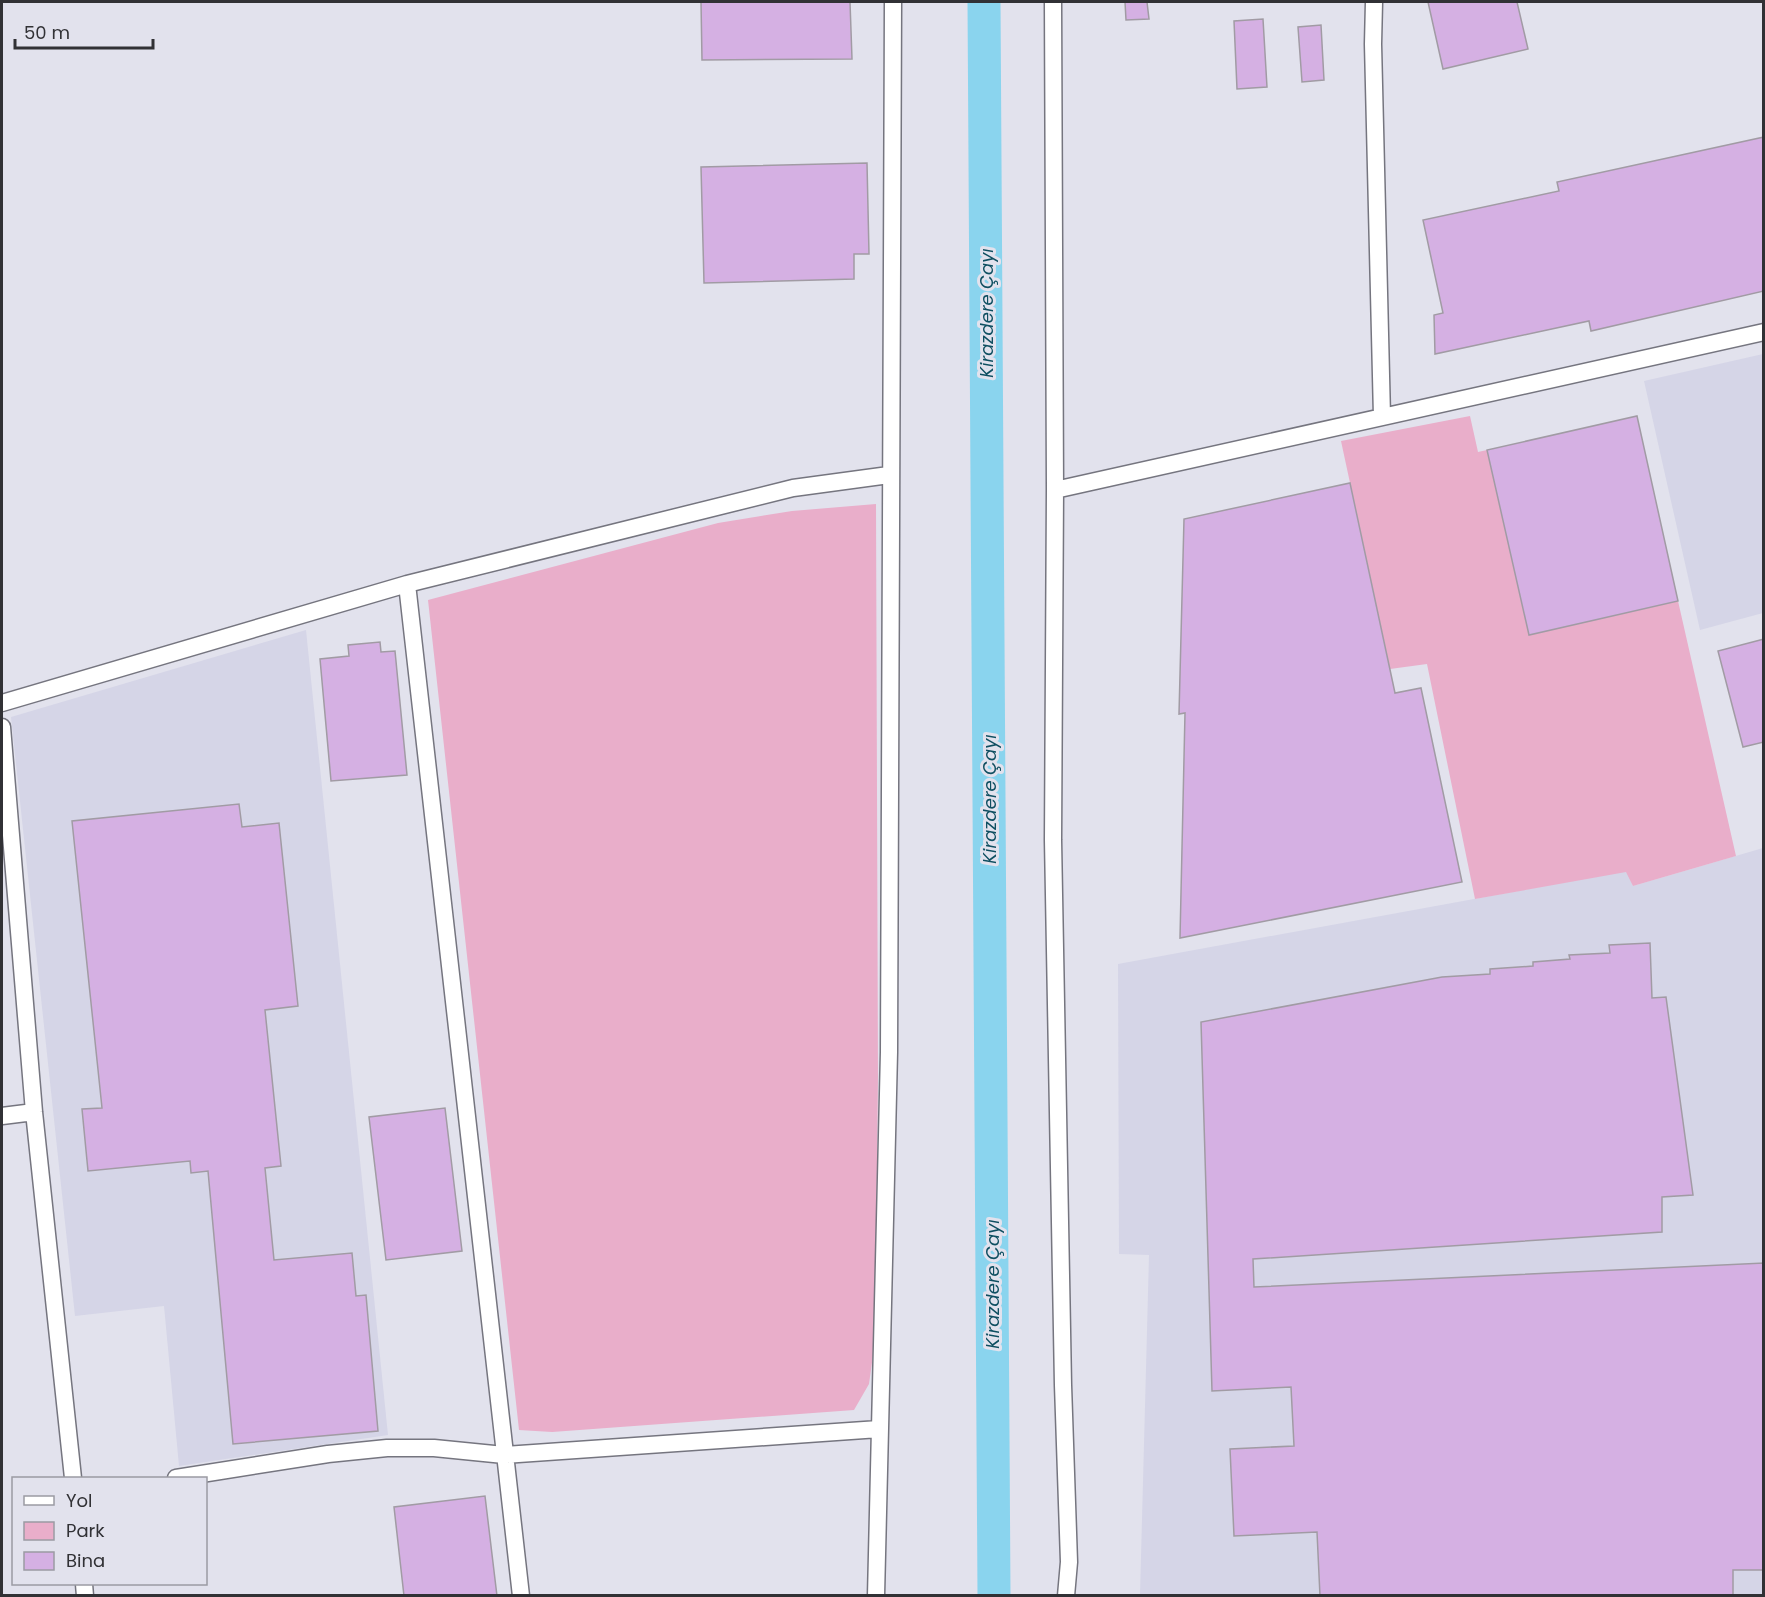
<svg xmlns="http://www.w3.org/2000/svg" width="1765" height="1597" viewBox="0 0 1765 1597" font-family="Poppins,sans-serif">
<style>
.built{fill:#d5d5e7}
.green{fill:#e9aeca}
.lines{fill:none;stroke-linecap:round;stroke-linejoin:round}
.river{stroke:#8ad4ee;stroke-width:33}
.building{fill:#d5b0e3;stroke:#a19ba4;stroke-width:1.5}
.street-casing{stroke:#75757f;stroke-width:19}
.street{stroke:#fff;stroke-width:16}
.labels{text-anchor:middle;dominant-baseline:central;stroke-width:6;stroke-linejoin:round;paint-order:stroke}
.water-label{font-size:18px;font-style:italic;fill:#0f4f61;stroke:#e2e2ed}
</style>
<rect width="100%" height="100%" fill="#e2e2ed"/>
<!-- built -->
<path class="built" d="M 1763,354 L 1763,613 L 1700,630 L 1644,381 Z
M 306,630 L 388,1435 L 179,1466 L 164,1306 L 75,1316 L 11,717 Z
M 1763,848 L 1763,1595 L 1140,1595 L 1149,1255 L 1119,1254 L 1118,964 L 1627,871 L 1633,886 Z"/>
<!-- green -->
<path class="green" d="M 1470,416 L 1478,452 L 1487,450 L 1529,635 L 1678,601 L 1736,856 L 1633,886 L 1626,872 L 1475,899 L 1427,664 L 1390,669 L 1341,441 Z
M 876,504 L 878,1076 L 875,1341 L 869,1384 L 854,1410 L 552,1432 L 519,1430 L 428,600 L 718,523 L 792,511 Z"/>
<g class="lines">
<!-- river -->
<path class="river" d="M 984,2 L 994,1596"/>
</g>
<!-- building -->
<path class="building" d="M 701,2 L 850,2 L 852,59 L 702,60 Z
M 1125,2 L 1147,2 L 1149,19 L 1126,20 Z
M 1428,2 L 1517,2 L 1528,49 L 1443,69 Z
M 1263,19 L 1267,87 L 1237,89 L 1234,21 Z
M 1321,25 L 1324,80 L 1302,82 L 1298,27 Z
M 1764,137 L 1764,291 L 1591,331 L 1589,321 L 1435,354 L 1434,315 L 1443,313 L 1423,220 L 1559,191 L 1557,182 Z
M 867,163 L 869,254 L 854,254 L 854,279 L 704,283 L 701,167 Z
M 1637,416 L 1678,601 L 1529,635 L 1487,450 Z
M 1350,483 L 1395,693 L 1421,688 L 1462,882 L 1180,938 L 1185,713 L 1179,714 L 1184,519 Z
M 1764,639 L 1764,742 L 1743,747 L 1718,651 Z
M 380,642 L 381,652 L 395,651 L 407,775 L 331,781 L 320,659 L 349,656 L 348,645 Z
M 239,804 L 242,827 L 279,823 L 298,1006 L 265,1010 L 281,1166 L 265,1168 L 274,1260 L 352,1253 L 356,1296 L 366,1295 L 378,1431 L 233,1444 L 208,1171 L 191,1173 L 190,1161 L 88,1171 L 82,1109 L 102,1108 L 72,821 Z
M 1650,943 L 1652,998 L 1666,997 L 1693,1195 L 1662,1197 L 1662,1232 L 1253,1259 L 1254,1287 L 1764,1263 L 1764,1570 L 1733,1570 L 1733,1596 L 1320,1596 L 1317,1532 L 1234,1536 L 1230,1449 L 1294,1446 L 1291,1387 L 1212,1391 L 1201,1022 L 1442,977 L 1490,974 L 1490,969 L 1533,966 L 1533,962 L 1570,959 L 1569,955 L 1610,953 L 1609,945 Z
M 445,1108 L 462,1251 L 386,1260 L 369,1117 Z
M 485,1496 L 497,1596 L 404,1596 L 394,1507 Z"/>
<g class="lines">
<!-- street casing -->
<g class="street-casing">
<path id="street" d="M 1053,2 L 1055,490 L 1053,840 L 1063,1385 L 1069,1562 L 1066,1596
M 1374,2 L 1373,44 L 1382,417
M 1055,490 L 1764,332
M 407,584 L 521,1596
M 2,703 L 407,584 L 793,488 L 889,475
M 2,727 L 34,1112 L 73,1478
M 2,1116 L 34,1112
M 176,1478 L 328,1454 L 387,1448 L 434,1448 L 504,1455 L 879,1429
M 84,1584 L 85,1596
M 876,1596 L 889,1052 L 893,2"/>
</g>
<!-- street -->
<use href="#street" class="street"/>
</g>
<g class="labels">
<!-- water labels -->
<g class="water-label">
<text transform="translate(986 313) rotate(-90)">Kirazdere Çayı</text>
<text transform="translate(989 799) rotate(-90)">Kirazdere Çayı</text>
<text transform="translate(992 1284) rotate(-90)">Kirazdere Çayı</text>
</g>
</g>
<!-- border -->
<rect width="1765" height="1597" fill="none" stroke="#313135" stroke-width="6"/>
<!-- legend -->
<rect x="12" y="1477" width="195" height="108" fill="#e2e2ed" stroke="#9b9ba3" stroke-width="1.5"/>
<rect x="24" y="1496" width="30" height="9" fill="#ffffff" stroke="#9b9ba3" stroke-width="1.5"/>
<text x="66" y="1507" font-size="18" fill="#313135">Yol</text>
<rect x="24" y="1522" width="30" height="18" fill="#e9aeca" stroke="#9b9ba3" stroke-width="1.5"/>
<text x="66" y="1537" font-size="18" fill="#313135">Park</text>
<rect x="24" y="1552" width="30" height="18" fill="#d5b0e3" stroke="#9b9ba3" stroke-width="1.5"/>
<text x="66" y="1567" font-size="18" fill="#313135">Bina</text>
<!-- scale -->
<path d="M15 39v9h138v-9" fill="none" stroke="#313135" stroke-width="3"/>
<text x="24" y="39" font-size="18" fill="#313135" stroke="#e2e2ed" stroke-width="4.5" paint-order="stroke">50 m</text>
</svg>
